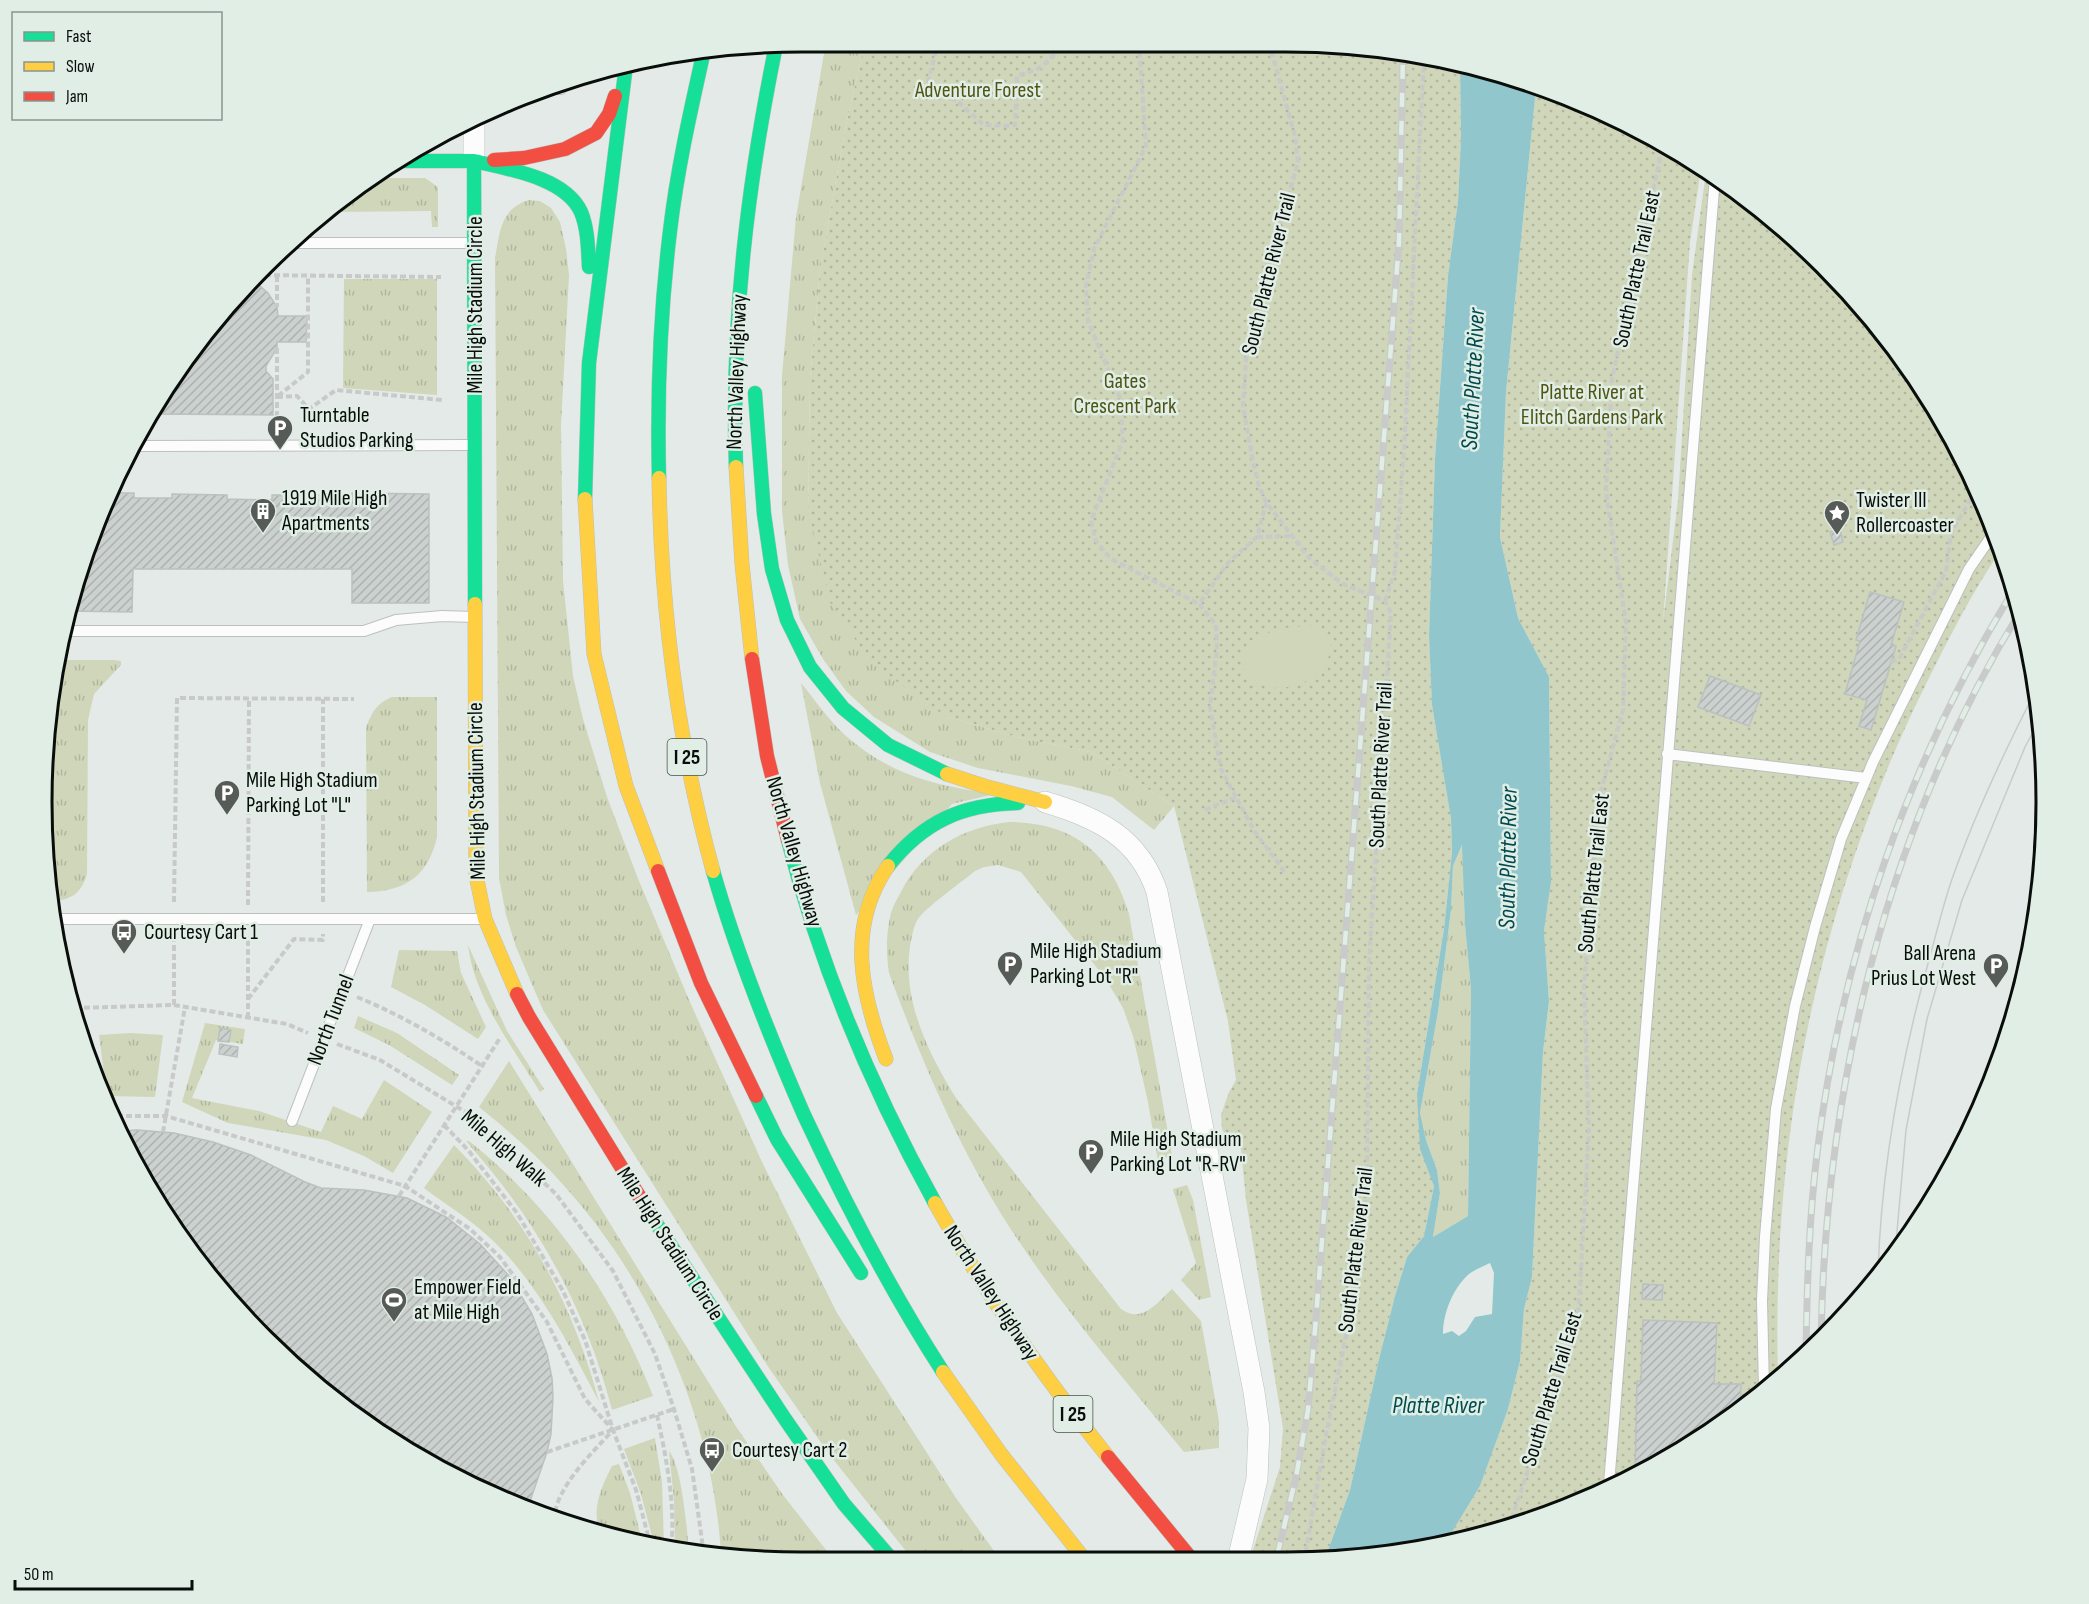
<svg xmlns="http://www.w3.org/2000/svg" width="2089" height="1604" viewBox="0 0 2089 1604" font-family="'Sofia Sans Condensed',sans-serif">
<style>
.grass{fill:url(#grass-tufts)}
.park{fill:url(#park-dots)}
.pitch{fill:#d0d6b9}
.water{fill:#91c7cc;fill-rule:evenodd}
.building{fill:url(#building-hatch);stroke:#bbc1bf;stroke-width:1.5}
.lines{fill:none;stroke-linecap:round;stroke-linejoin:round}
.lane-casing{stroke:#bcc1be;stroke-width:12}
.street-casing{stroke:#bcc1be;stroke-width:22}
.fast-casing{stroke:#bcc1be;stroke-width:15}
.slow-casing{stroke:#bcc1be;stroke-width:15}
.jam-casing{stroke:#bcc1be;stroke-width:15}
.path{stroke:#c8cac9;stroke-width:4;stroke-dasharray:6 3;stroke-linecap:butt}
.lane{stroke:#fbfcfb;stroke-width:10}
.street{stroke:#fbfcfb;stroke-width:21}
.fast{stroke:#16e098;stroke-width:14}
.slow{stroke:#ffcf43;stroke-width:14}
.jam{stroke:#f24e42;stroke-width:14}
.tram{stroke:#c9cbca;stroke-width:1.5}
.rail-casing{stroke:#c9cbca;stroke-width:7}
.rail{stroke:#e0eee6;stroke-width:4.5;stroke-dasharray:14;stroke-linecap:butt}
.labels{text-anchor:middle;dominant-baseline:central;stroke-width:5;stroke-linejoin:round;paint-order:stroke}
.shield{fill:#e0eee6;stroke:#4a514d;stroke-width:1.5}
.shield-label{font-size:21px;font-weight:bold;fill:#090e0b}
.park-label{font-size:22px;fill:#505415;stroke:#e0eee6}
.street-label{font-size:22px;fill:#090e0b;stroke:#e0eee6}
.poi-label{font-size:22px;fill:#090e0b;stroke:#e0eee6;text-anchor:start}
.water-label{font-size:24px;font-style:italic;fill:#004a50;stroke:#e0eee6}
.rim{fill:none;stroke:#090e0b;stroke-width:3}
</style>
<defs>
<pattern id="grass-tufts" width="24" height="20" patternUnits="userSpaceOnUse" patternTransform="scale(1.5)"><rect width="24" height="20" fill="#d0d6b9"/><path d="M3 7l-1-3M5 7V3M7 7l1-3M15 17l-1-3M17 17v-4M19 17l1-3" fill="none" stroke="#b1b69e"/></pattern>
<pattern id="park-dots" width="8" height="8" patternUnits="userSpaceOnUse" patternTransform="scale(1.5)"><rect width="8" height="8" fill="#d0d6b9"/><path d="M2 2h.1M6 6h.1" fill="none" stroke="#b1b69e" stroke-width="1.8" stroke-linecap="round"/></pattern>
<pattern id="building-hatch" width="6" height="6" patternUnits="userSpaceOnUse" patternTransform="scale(1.5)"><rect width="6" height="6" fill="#cbd1cf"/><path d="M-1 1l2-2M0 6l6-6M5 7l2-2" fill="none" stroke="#adb2b0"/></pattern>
</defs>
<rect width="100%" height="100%" fill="#e4eae7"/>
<!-- grass -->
<path class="grass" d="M 826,42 L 865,42 L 846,125 L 820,270 L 810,379 L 808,510 L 945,716 L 1017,737 L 1091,752 L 1174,806 L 1154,830 L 1112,797 L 1071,786 L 978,768 L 930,752 L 874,717 L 846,691 L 823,659 L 800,619 L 788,565 L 782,511 L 782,376 L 796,217 Z
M 377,178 L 425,178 L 438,187 L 438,227 L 432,227 L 431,211 L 334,212 Z
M 529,200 L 540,201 L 551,208 L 560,222 L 566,249 L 569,275 L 561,425 L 563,581 L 573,676 L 583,719 L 607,797 L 637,876 L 689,1000 L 762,1162 L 837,1313 L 956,1498 L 997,1555 L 909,1555 L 829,1454 L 769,1368 L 543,1010 L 516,947 L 506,915 L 499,878 L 495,258 C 500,232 500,209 529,200 Z
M 344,279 L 437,279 L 437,395 L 343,388 Z
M 57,660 L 114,660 L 121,661 L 121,665 L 94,694 L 88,720 L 87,874 C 82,892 72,900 53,901 L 44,851 L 48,703 Z
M 801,683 C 815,700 829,721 846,736 C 892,776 937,786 995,794 L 952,804 L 856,915 L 820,783 Z
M 392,697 L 437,697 L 437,837 C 428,876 406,891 367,892 L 366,728 C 372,712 376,704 392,697 Z
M 1009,822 C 1073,822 1111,853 1129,914 L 1172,1155 L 1158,1161 L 1148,1102 L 1133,1036 L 1123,1008 L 1105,978 L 1021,872 L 998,865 L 984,867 L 975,871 C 963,881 925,908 918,919 C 913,927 912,937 910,946 C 902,1000 928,1053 956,1098 L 1121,1309 C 1142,1324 1157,1303 1172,1289 L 1201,1321 L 1219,1421 L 1219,1448 L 1184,1452 C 1127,1382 1068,1315 1018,1240 C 963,1158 923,1065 889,973 C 886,953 886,933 891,913 C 893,906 897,899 901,892 C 922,850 963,827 1009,822 Z
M 1463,843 L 1465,925 L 1471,989 L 1468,1216 L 1433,1237 L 1440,1193 L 1437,1170 L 1426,1140 L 1420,1113 L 1438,1012 L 1451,910 L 1453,866 Z
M 468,945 L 507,1031 L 544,1089 L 540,1092 C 513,1048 474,997 468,945 Z
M 399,950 L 457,951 L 461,973 L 486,1027 L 478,1039 L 425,1005 L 391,987 Z
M 358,1016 L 397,1033 L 459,1075 L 452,1085 L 389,1045 L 354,1028 Z
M 205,1023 L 245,1029 L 243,1044 L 216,1040 L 192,1098 L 259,1111 L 321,1132 L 333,1106 L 362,1119 L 384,1080 L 432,1112 L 393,1173 L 364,1156 L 326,1140 L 228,1123 L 182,1102 Z
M 130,1033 L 163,1035 L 155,1097 L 107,1096 L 99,1035 Z
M 509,1061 L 737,1428 L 783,1495 L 830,1555 L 721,1555 C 714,1424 654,1286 566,1188 C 540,1158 510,1132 479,1107 Z
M 466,1141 L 469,1141 C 553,1208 614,1296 653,1396 L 612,1410 C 585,1306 537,1221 466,1141 Z
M 454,1145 C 525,1216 574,1305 599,1402 C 570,1346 536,1280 490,1238 C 470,1219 446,1205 424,1188 Z
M 1187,1185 L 1193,1200 L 1211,1297 L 1199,1300 L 1181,1280 L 1196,1263 L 1173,1189 Z
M 655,1438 L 662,1482 L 664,1546 L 654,1544 L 641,1494 L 624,1449 Z
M 669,1451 C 682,1467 687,1529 689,1552 L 675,1549 L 674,1500 Z
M 619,1464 L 630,1493 L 642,1541 L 600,1531 C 591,1508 602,1486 612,1466 Z"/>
<!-- park -->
<path class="park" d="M 865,42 L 1336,44 L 1460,64 L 1461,138 L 1458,201 L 1448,276 L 1435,458 L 1429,636 L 1432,705 L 1451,819 L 1452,852 L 1444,929 L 1417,1094 L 1434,1186 L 1424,1236 L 1407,1257 L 1395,1296 L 1378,1363 L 1350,1490 L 1326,1556 L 1251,1556 L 1280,1467 L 1283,1428 L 1246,1200 L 1241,1149 L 1229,1142 L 1222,1129 L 1221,1115 L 1229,1092 L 1236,1080 L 1228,1021 L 1174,806 L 1091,752 L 1017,737 L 945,716 L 871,663 L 830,602 L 808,510 L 810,379 L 820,270 L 846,125 Z
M 1536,88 L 1623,121 L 1701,169 L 1690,242 L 1663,622 L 1678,500 L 1692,275 L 1706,172 L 1749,199 L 1825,265 L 1919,380 L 1989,511 L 2001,550 C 1972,592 1949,638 1926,684 C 1818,902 1771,1136 1778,1378 L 1709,1434 L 1532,1522 L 1446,1542 L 1480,1486 L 1508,1409 L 1520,1361 L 1524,1309 L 1532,1277 L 1543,1052 L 1549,1001 L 1544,931 L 1551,882 L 1549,678 L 1518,618 L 1500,537 L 1506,392 Z"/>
<!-- pitch -->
<path class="pitch" d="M 1291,627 C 1300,627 1315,624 1323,629 C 1329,633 1330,640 1330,646 C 1332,688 1254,706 1242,664 C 1244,638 1268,631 1291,627 Z"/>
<!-- water -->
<path class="water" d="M 1460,64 L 1484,68 L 1536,88 L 1506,392 L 1500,537 L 1518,618 L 1549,677 L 1551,882 L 1544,931 L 1549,1001 L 1543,1052 L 1532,1277 L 1524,1309 L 1520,1361 L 1508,1409 L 1480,1486 L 1446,1542 L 1386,1556 L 1326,1556 L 1350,1490 L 1378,1363 L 1395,1296 L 1407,1257 L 1424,1236 L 1434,1186 L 1420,1149 L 1417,1094 L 1444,929 L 1452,852 L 1451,819 L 1432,705 L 1429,636 L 1435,458 L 1448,276 L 1458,201 L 1461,138 ZM 1462,845 L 1465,925 L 1471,989 L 1468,1216 L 1433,1237 L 1440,1193 L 1437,1170 L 1426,1140 L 1420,1113 L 1438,1012 L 1451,910 L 1453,866 ZM 1490,1263 L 1494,1273 L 1492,1314 L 1475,1317 L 1466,1331 L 1459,1336 L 1452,1331 L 1443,1334 C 1443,1313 1453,1288 1469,1274 C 1474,1270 1484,1266 1490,1263 Z"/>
<!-- building -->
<path class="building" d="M 253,280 L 268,293 L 277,307 L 278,316 L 307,316 L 306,342 L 277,342 L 277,348 L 266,366 L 266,371 L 273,379 L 273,415 L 150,414 Z
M 114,493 L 134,493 L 134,498 L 172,498 L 172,494 L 227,495 L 227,499 L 272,500 L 272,495 L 326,495 L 326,500 L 352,500 L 352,493 L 429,494 L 429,603 L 352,603 L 352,569 L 133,569 L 132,612 L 67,611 Z
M 1840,529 L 1843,542 L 1834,545 L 1830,532 Z
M 1870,592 L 1904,602 L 1891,645 L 1896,646 L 1871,730 L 1859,726 L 1867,700 L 1845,694 L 1860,641 L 1856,640 Z
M 1710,676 L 1761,695 L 1749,726 L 1698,707 Z
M 220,1028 L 231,1030 L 229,1042 L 218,1041 Z
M 220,1044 L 238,1047 L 237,1057 L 219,1054 Z
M 137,1130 L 174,1133 L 213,1142 L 251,1155 L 305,1182 L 321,1188 L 364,1190 L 407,1198 L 446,1217 L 480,1244 L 510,1277 L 532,1314 L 547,1354 L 552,1378 L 553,1397 L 551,1434 L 547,1452 L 528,1507 L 380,1434 L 265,1340 L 170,1224 L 124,1131 Z
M 1643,1284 L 1663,1285 L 1662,1300 L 1642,1299 Z
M 1643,1320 L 1717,1323 L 1714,1384 L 1741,1384 L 1740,1409 L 1709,1434 L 1635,1471 L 1637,1381 L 1641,1381 Z"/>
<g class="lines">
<!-- lane casing -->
<g class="lane-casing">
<path id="lane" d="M 554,89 L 561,89
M 293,243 L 473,243
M 134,446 L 472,445
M 63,631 L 364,631 L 396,620 L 442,616 L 475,617
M 1667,754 L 1866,778
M 57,919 L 483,919
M 292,1121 L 370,919
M 1764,1389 L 1762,1301 L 1765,1237 L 1776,1109 L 1795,1006 L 1815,927 L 1841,839 L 1873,762 L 1969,569 L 1995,531
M 1609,1484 L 1715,177"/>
</g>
<!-- street casing -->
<g class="street-casing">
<path id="street" d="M 474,122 L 474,161
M 1045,802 C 1096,817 1139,837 1157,892 L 1254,1392 L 1259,1428 L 1257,1479 L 1239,1556"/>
</g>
<!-- fast casing -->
<g class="fast-casing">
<path id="fast" d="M 400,161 L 474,161 L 475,604
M 474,161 C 507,169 565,177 581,212 C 588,229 588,249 589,267
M 755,393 L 764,514 L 772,569 L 787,620 L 810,667 L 843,708 L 888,745 L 947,774
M 736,467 C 731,321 747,187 776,45
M 659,478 C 657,395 660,313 670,231 C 677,171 690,113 703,55
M 585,499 L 589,363 L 626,65
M 788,840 C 820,966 872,1089 935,1203
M 888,866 C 923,822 962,804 1018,803
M 713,871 C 737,955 769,1035 804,1115 C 845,1203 890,1290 943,1372
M 756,1096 L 777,1139 L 861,1273
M 652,1217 L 785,1419 L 844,1504 L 888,1555"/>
</g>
<!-- slow casing -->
<g class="slow-casing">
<path id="slow" d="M 736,467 L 742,564 L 752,659
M 659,478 C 661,610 678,743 713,871
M 585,499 L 594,654 L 626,786 L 658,871
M 475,604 L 476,875 L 485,919 L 517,994
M 947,774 L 984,786 L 1045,802
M 886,1059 C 861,994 846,927 888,866
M 935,1203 C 985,1293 1043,1376 1108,1457
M 943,1372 L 1001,1454 L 1081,1555"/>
</g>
<!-- jam casing -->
<g class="jam-casing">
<path id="jam" d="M 494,160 L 524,158 L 565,149 L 596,133 L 609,114 L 615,96
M 752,659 L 767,756 L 788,840
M 658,871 L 701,983 L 756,1096
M 517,994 L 529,1017 L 652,1217
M 1108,1457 L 1189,1556"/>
</g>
<!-- path -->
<path class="path" d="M 938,42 L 927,87 L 957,101 L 984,125 L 1011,126 L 1015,125 L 1017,76 C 1024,73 1030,72 1037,69 C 1048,64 1056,52 1062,43
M 1139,43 L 1146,146 L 1094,249 L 1086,286 L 1088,321 L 1120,398 L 1123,440 L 1091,521 L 1096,541 L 1111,559 L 1199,604
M 1269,43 L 1295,136 L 1298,162 L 1247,345 L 1243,406 L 1253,462 L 1259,486 L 1266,502 L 1310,559 L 1343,584 L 1385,601 L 1391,613 L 1369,963 L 1367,1185 L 1356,1286 L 1326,1435 L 1305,1556
M 256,275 L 441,277
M 277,276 L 277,307
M 277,348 L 277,431
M 278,396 L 308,372 L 308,276
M 277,397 L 297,396 L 309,409 L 336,390 L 442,400
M 1257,537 L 1292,536
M 1385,601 L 1395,571 L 1404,451 L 1424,58
M 1891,662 L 1899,659 L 1946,571 L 1951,533 L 1977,488
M 1236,797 L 1221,769 L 1210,707 L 1217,650 L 1216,625 L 1199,604 L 1228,563 L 1257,537 L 1266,503
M 1205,810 L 1236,797 L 1255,832 L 1286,874
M 174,902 L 177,698 L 354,699
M 323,902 L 323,699
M 248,905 L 249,698
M 357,997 C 401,1015 442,1039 482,1066
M 248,999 L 294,939 L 323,940 L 323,934
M 174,1005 L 174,934
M 75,1008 L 174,1005 L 287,1024 L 308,1033
M 248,1018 L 248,936
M 337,1044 L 380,1060 L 472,1116 L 556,1194 L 613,1271 L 655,1354 L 674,1409 L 692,1469 L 704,1555
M 117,1116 L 166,1116 L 405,1186 L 470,1229 L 500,1257 L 547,1322 L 585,1399 L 613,1430 C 592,1453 555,1488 554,1520
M 444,1125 L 468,1150 L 517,1213 L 563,1291 L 585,1340 L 613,1430 L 636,1490 L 650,1543
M 163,1132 L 185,1007
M 399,1196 L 500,1038
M 657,1415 C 666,1456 676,1506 671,1548
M 547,1452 L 674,1409
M 1509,1527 L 1578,1320 L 1589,1132 L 1584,987 L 1598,802 L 1623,710 L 1626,623 L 1606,492 L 1612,379 L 1663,145"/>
<!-- lane -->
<use href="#lane" class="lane"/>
<!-- street -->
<use href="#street" class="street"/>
<!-- fast -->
<use href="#fast" class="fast"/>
<!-- slow -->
<use href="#slow" class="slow"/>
<!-- jam -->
<use href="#jam" class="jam"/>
<!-- tram -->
<path class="tram" d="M 1895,1254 L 1906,1130 L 1927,1019 L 1962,900 L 2025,747 L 2039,721
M 1878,1274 C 1881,1166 1901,1060 1930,956 C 1937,931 1943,906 1951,882 C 1974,816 2004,752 2036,690"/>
<!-- rail casing -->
<g class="rail-casing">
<path id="rail" d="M 1821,1342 C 1825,1087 1885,830 2020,612
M 1806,1354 C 1807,1285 1809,1215 1818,1146 C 1843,950 1909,760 2013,591
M 1277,1556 L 1296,1477 L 1308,1410 L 1316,1318 L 1399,242 L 1403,55"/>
</g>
<!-- rail -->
<use href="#rail" class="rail"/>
</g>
<!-- icons -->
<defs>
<g id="parking-pin" transform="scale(1.35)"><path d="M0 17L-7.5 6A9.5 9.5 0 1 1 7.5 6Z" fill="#565b58" stroke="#e0eee6"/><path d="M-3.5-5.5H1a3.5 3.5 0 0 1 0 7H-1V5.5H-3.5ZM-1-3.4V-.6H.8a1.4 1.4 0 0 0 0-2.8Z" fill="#fff"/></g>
<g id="building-pin" transform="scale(1.35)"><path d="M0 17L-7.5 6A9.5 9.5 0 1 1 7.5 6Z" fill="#565b58" stroke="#e0eee6"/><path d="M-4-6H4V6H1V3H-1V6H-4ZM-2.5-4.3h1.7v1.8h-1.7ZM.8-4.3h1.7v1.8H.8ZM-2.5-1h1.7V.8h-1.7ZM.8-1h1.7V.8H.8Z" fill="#fff"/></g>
<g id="sight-pin" transform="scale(1.35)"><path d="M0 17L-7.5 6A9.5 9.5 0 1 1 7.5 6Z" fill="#565b58" stroke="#e0eee6"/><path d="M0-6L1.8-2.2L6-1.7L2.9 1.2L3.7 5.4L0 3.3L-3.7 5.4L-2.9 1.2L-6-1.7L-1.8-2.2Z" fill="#fff"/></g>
<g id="bus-pin" transform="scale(1.35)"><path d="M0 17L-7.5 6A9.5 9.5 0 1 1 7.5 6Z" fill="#565b58" stroke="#e0eee6"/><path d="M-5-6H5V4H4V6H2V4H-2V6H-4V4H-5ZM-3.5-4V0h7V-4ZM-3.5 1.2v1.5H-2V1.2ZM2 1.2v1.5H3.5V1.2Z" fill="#fff"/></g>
<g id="stadium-pin" transform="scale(1.35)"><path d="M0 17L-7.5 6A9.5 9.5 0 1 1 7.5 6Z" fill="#565b58" stroke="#e0eee6"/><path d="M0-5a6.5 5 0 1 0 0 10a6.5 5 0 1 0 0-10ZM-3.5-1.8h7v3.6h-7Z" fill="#fff"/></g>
</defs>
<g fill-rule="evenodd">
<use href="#parking-pin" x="280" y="428"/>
<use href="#building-pin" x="263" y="511"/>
<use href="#sight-pin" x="1837" y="513"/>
<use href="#parking-pin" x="227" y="793"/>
<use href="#bus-pin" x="124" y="932"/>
<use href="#parking-pin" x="1010" y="964"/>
<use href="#parking-pin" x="1996" y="966"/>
<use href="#parking-pin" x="1091" y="1152"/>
<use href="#stadium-pin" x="394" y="1300"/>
<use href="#bus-pin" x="712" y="1450"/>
</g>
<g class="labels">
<!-- shield labels -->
<g class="shield">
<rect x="667.5" y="739" width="39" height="36" rx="4.5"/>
<rect x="1053.5" y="1396" width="39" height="36" rx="4.5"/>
</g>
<g class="shield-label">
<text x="687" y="757">I 25</text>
<text x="1073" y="1414">I 25</text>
</g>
<!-- park labels -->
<g class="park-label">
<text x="978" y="90">Adventure Forest</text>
<text x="1125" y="381">Gates<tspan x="1125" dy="25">Crescent Park</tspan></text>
<text x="1592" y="392">Platte River at<tspan x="1592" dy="25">Elitch Gardens Park</tspan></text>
</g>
<!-- street labels -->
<g class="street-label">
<text transform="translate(1637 269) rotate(-78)">South Platte Trail East</text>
<text transform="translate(1269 274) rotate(-76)">South Platte River Trail</text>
<text transform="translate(475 305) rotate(-90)">Mile High Stadium Circle</text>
<text transform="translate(737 372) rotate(-88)">North Valley Highway</text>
<text transform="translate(1381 765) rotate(-87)">South Platte River Trail</text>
<text transform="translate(477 791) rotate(-91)">Mile High Stadium Circle</text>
<text transform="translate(794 852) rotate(74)">North Valley Highway</text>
<text transform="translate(1594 873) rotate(-84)">South Platte Trail East</text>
<text transform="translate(331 1020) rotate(-69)">North Tunnel</text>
<text transform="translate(504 1148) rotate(41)">Mile High Walk</text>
<text transform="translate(670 1244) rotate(57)">Mile High Stadium Circle</text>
<text transform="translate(1356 1250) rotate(-83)">South Platte River Trail</text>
<text transform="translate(991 1293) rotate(57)">North Valley Highway</text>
<text transform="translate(1552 1389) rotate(-73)">South Platte Trail East</text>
</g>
<!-- poi labels -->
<g class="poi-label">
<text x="300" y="415">Turntable<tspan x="300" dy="25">Studios Parking</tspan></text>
<text x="282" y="498">1919 Mile High<tspan x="282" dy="25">Apartments</tspan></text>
<text x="1856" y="500">Twister III<tspan x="1856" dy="25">Rollercoaster</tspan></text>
<text x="246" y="780">Mile High Stadium<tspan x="246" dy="25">Parking Lot "L"</tspan></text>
<text x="144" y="932">Courtesy Cart 1</text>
<text x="1030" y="951">Mile High Stadium<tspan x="1030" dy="25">Parking Lot "R"</tspan></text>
<text x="1976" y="953" text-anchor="end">Ball Arena<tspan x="1976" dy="25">Prius Lot West</tspan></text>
<text x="1110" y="1139">Mile High Stadium<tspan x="1110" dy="25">Parking Lot "R-RV"</tspan></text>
<text x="414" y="1287">Empower Field<tspan x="414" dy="25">at Mile High</tspan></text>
<text x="732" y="1450">Courtesy Cart 2</text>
</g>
<!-- water labels -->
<g class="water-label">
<text transform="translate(1473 379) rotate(-87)">South Platte River</text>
<text transform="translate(1508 858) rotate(-89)">South Platte River</text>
<text x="1438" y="1405">Platte River</text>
</g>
</g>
<!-- crop -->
<path d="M0 0H2089V1604H0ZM802 52H1286A750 750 0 0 1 2036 802V802A750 750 0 0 1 1286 1552H802A750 750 0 0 1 52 802V802A750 750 0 0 1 802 52Z" fill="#e0eee6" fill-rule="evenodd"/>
<path class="rim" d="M802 52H1286A750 750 0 0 1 2036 802V802A750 750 0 0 1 1286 1552H802A750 750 0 0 1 52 802V802A750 750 0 0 1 802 52Z"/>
<!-- legend -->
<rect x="12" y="12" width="210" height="108" fill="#e0eee6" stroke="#8a948e" stroke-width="1.5"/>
<rect x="24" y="32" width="30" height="9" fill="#16e098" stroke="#8a948e" stroke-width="1.5"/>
<text x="66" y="42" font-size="18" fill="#090e0b">Fast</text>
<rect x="24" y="62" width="30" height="9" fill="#ffcf43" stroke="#8a948e" stroke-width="1.5"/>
<text x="66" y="72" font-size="18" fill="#090e0b">Slow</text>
<rect x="24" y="92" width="30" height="9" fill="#f24e42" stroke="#8a948e" stroke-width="1.5"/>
<text x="66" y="102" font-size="18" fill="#090e0b">Jam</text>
<!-- scale -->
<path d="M15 1580v9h177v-9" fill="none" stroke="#090e0b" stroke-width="3"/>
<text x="24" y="1580" font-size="18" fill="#090e0b" stroke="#e0eee6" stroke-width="4.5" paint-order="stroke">50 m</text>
</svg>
